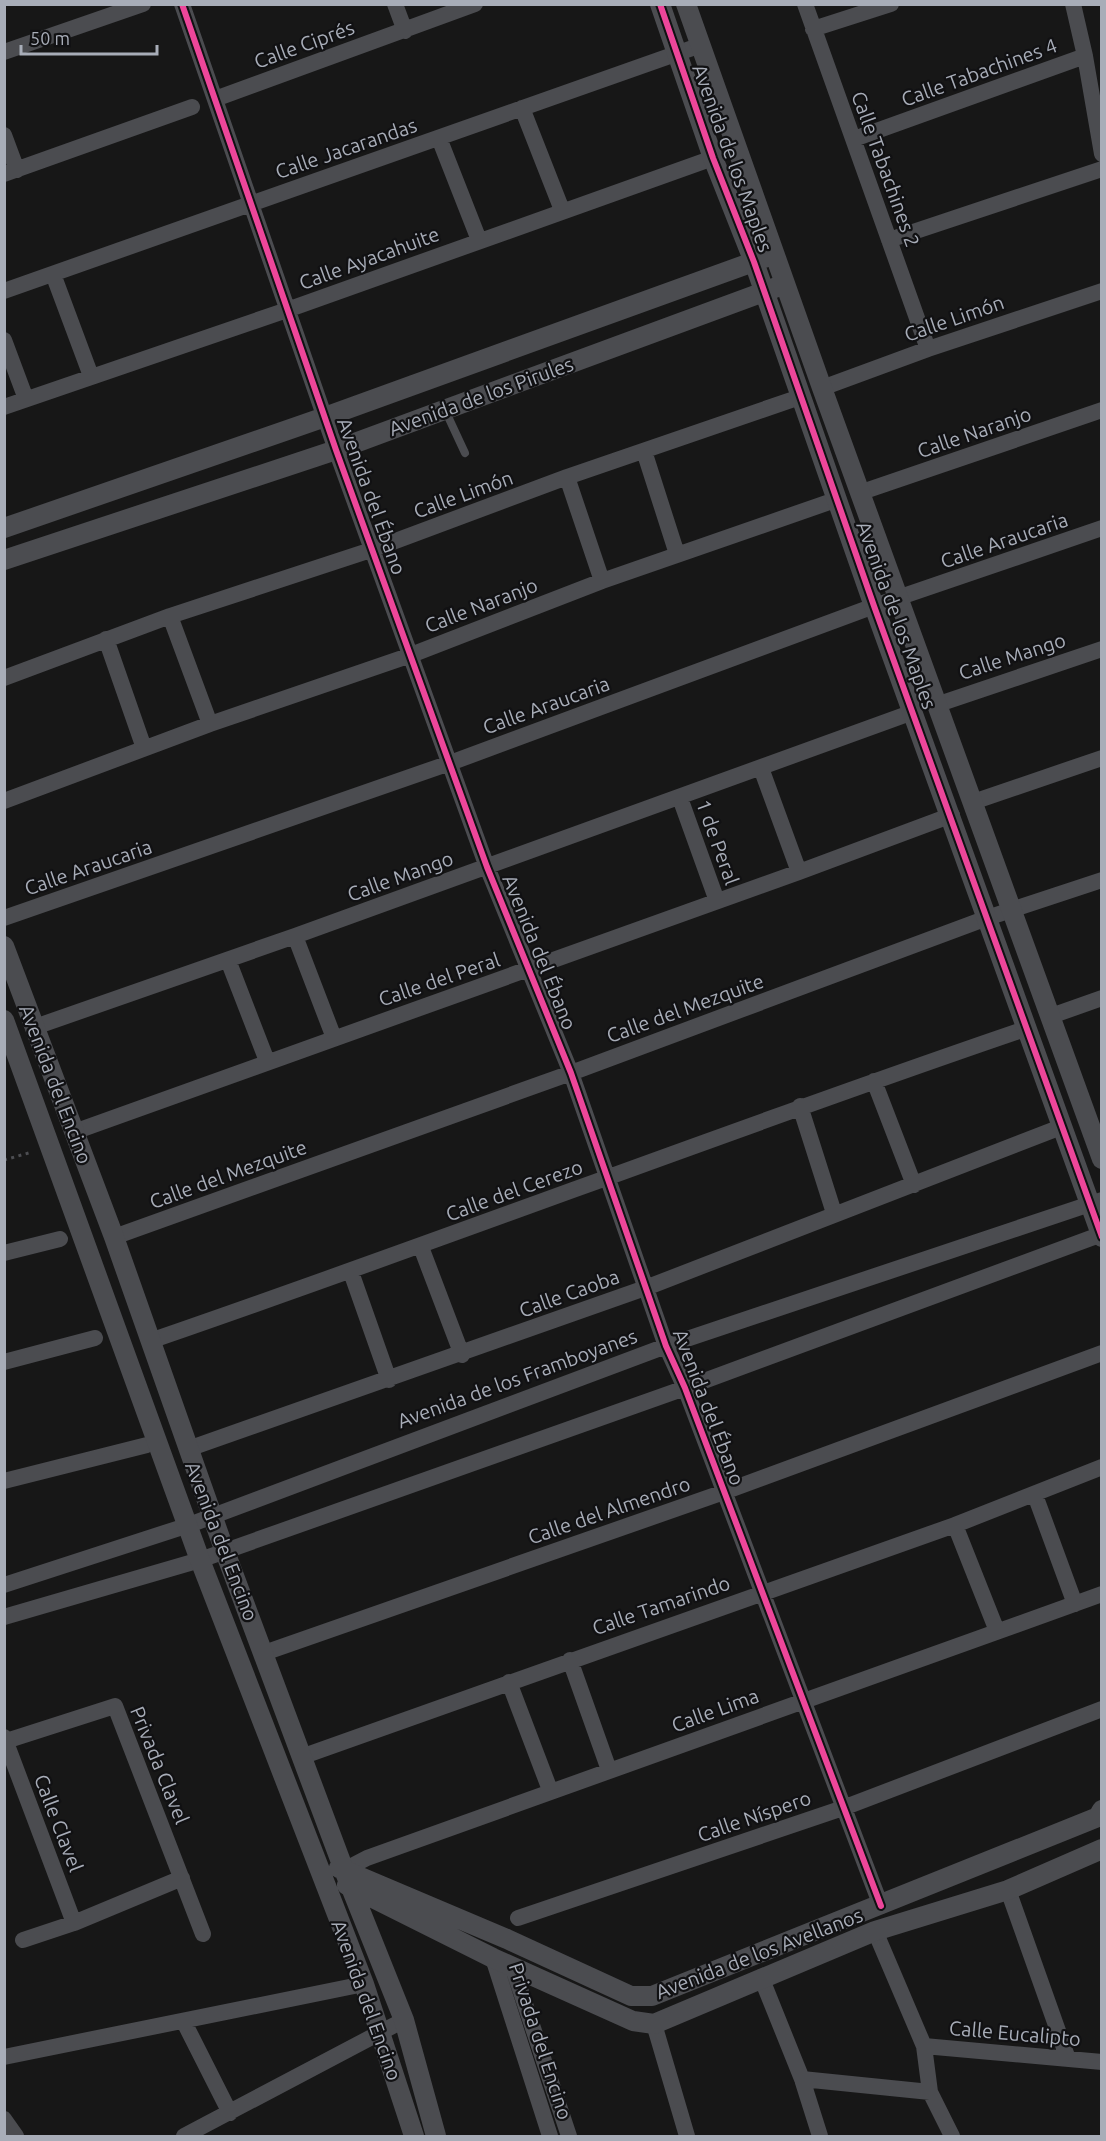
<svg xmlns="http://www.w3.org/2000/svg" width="1106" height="2141" viewBox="0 0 1106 2141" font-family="Ubuntu,sans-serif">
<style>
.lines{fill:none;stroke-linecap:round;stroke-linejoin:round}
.path{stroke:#4d4e52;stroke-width:3;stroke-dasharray:3 4.5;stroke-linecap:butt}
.service{stroke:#4b4c50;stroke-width:8}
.minor{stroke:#4b4c50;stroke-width:16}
.tertiary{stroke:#4b4c50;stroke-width:20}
.cycleway-casing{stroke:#111113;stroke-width:10}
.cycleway{stroke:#ed469a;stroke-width:6}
.labels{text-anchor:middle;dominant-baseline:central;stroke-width:4.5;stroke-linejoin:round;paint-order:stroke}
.street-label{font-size:20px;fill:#a8adb8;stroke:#111113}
</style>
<rect width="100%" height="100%" fill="#171717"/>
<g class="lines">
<!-- path -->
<path class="path" d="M 4,1160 L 32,1152"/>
<!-- service -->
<path class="service" d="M 445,410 L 465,453"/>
<!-- minor -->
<path class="minor" d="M 182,4 L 336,450 L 487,867 L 571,1073 L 666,1346 L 685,1388 L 881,1906
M 395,4 L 405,31
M 805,4 L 928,349
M 1073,4 L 1085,56 L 1102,154
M 813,29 L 891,4
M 4,52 L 143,4
M 215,99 L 475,4
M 522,108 L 562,210
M 4,135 L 17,170
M 439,138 L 479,240
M 854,139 L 1085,56
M 4,174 L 192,107
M 889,240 L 1102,169
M 53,274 L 91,376
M 4,291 L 701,45
M 4,340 L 26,399
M 822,388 L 928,349 L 1102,291
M 4,407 L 287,310 L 713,158
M 644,451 L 677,554
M 567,477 L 602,581
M 859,493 L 1102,410
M 170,616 L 210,724
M 106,639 L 144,748
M 4,678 L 170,616 L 374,549 L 567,477 L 800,397
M 936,705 L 1102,649
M 761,768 L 799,872
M 680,798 L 717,901
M 4,801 L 210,724 L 411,655 L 602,581 L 838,499
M 973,802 L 1102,758
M 4,918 L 450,763 L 874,606 L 1102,528
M 295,936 L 334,1038
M 228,960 L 267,1061
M 1051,1016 L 1102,998
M 35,1027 L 295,936 L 913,712
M 874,1081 L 914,1185
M 800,1106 L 834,1213
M 74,1132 L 799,872 L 952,815
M 114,1237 L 571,1073 L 987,918 L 1102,880
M 421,1247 L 462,1355
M 4,1253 L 60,1239
M 351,1272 L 389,1380
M 150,1341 C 444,1240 734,1128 1028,1028
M 4,1362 L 95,1338
M 188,1449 L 648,1287 L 1061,1127
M 4,1481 L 147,1445
M 1035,1495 L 1075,1604
M 955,1525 L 997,1631
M 4,1585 L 189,1525 L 666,1346 L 1102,1200
M 4,1617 L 200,1560 L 685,1388 L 1102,1234
M 264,1653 L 724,1492 L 1102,1353
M 570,1660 L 609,1770
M 509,1682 L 550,1790
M 4,1737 L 74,1923
M 6,1741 L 115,1706 L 203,1934
M 301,1757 L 955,1525 L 1102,1467
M 344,1870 L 367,1858 L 1102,1594
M 1008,1890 L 1068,2059
M 518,1918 L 843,1808 L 1102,1709
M 875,1931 L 924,2046 L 930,2092 L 952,2136
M 23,1940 L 74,1923 L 182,1878
M 493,1958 L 550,2136
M 512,1965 L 569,2136
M 761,1977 L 802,2079 L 820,2136
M 184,2022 L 230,2113
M 654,2024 L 687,2136
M 924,2046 L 1102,2062
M 4,2057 L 364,1984
M 802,2079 L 930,2092
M 4,2119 L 16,2136
M 184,2136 L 404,2020"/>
<!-- tertiary -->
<path class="tertiary" d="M 660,4 L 713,158 L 754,262 L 874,606 L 1102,1237
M 686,4 L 822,388 L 1102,1159
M 4,528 L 325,417 L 764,258
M 4,560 L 336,450 L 777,287
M 4,946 L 114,1237 L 224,1549 L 344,1870 L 404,2020 L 436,2136
M 4,1020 L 200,1560 L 364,1984 L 414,2136
M 339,1868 L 507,1939 L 631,1996 L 652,1996 L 1098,1817 L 1102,1810
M 347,1885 L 493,1958 L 633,2021 L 654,2024 L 875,1931 L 1008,1890 L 1102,1849"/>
<!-- cycleway casing -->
<g class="cycleway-casing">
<path id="cycleway" d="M 182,4 L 336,450 L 487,867 L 571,1073 L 666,1346 L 685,1388 L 881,1906
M 660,4 L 713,158 L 754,262 L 874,606 L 1102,1237"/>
</g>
<!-- cycleway -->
<use href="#cycleway" class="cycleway"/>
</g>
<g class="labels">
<!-- street labels -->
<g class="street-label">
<text transform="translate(304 44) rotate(-20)">Calle Ciprés</text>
<text transform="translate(979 72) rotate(-20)">Calle Tabachines 4</text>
<text transform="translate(346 148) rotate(-19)">Calle Jacarandas</text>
<text transform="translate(733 158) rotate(70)">Avenida de los Maples</text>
<text transform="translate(886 169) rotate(70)">Calle Tabachines 2</text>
<text transform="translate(369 258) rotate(-20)">Calle Ayacahuite</text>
<text transform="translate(954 318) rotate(-19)">Calle Limón</text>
<text transform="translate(481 396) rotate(-20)">Avenida de los Pirules</text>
<text transform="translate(974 432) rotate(-19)">Calle Naranjo</text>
<text transform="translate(463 494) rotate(-20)">Calle Limón</text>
<text transform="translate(372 496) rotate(70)">Avenida del Ébano</text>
<text transform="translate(1004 540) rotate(-19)">Calle Araucaria</text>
<text transform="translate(481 605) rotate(-21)">Calle Naranjo</text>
<text transform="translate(897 615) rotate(70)">Avenida de los Maples</text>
<text transform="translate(1012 656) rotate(-18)">Calle Mango</text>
<text transform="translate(546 705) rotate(-20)">Calle Araucaria</text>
<text transform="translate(718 842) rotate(70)">1 de Peral</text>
<text transform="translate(88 867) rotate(-19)">Calle Araucaria</text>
<text transform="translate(400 876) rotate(-20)">Calle Mango</text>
<text transform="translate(540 952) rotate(68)">Avenida del Ébano</text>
<text transform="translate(439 979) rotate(-19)">Calle del Peral</text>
<text transform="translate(685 1008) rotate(-20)">Calle del Mezquite</text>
<text transform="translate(56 1084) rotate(69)">Avenida del Encino</text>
<text transform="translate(228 1174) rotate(-20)">Calle del Mezquite</text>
<text transform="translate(514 1190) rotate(-20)">Calle del Cerezo</text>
<text transform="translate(569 1293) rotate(-20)">Calle Caoba</text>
<text transform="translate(517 1378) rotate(-20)">Avenida de los Framboyanes</text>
<text transform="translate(709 1407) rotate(69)">Avenida del Ébano</text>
<text transform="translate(609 1510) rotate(-19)">Calle del Almendro</text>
<text transform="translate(222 1541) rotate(69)">Avenida del Encino</text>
<text transform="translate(661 1605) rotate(-19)">Calle Tamarindo</text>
<text transform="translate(715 1710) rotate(-20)">Calle Lima</text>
<text transform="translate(160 1765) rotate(68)">Privada Clavel</text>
<text transform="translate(754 1816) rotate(-19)">Calle Níspero</text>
<text transform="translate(59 1823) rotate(69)">Calle Clavel</text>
<text transform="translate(759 1953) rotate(-21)">Avenida de los Avellanos</text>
<text transform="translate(367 2000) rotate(70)">Avenida del Encino</text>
<text transform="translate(1015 2033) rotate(5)">Calle Eucalipto</text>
<text transform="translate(541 2041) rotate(72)">Privada del Encino</text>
</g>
</g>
<!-- border -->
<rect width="1106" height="2141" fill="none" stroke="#a8adb8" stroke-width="12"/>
<!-- scale -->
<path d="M21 45v9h136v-9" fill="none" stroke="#a8adb8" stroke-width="3"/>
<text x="30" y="45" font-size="18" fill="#a8adb8" stroke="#111113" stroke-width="4.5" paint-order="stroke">50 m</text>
</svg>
